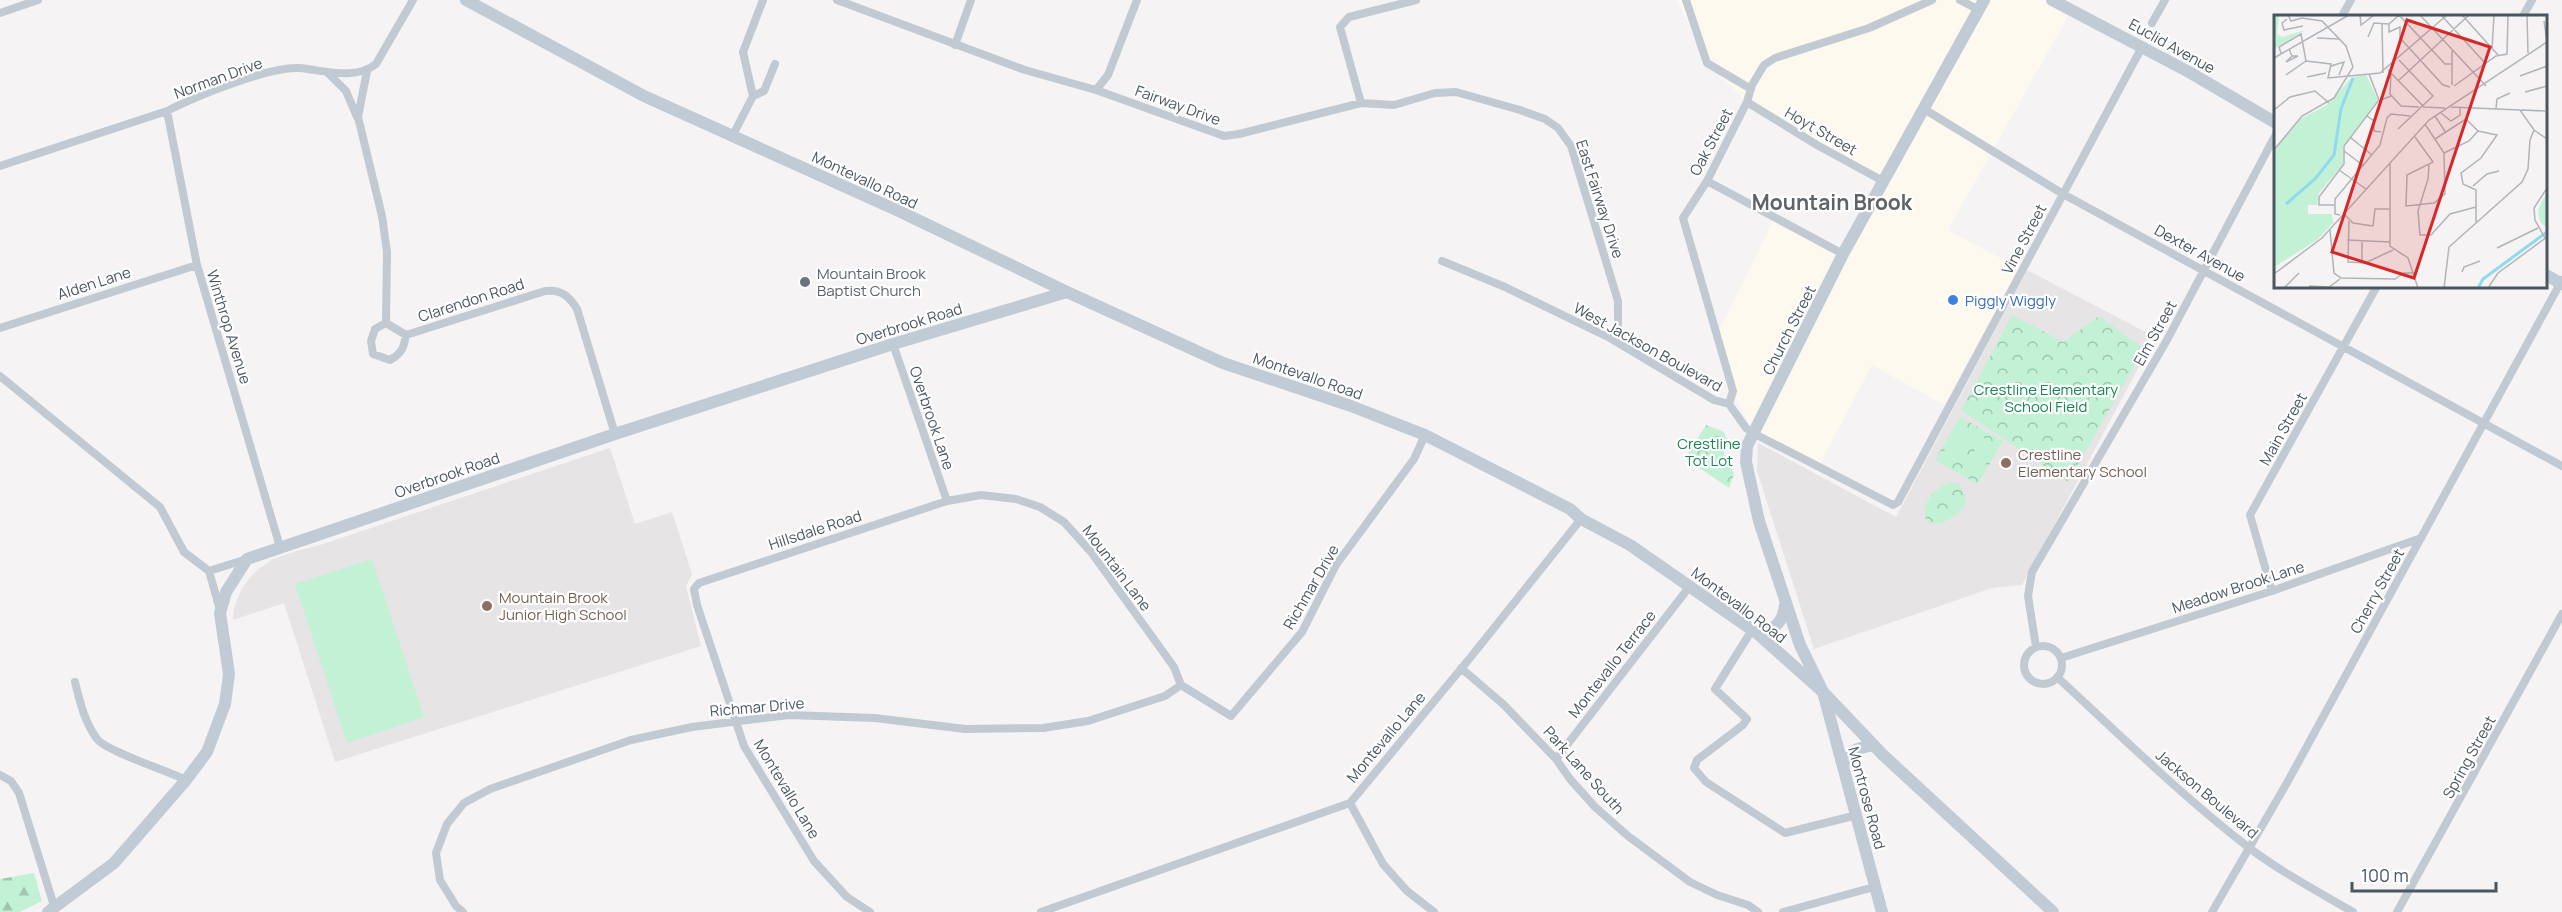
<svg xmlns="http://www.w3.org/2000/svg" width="2562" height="912" viewBox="0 0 2562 912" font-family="Manrope,sans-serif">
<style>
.commercial{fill:#fdf9ef}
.education{fill:#e6e4e5}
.forest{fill:url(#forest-firs)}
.park{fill:url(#park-crowns)}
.pitch{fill:#c3f1d5}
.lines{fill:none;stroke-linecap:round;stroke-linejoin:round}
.street{stroke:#c1cad2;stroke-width:8}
.secondary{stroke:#c1cbd6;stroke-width:12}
.worship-dot{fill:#6b7280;stroke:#fff;stroke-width:2}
.shop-dot{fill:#3f7fe0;stroke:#fff;stroke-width:2}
.education-dot{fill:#8d6e63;stroke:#fff;stroke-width:2}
.labels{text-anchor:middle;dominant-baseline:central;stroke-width:4.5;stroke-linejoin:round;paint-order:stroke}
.street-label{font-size:15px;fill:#4a5661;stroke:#fff}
.worship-label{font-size:15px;fill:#5b616d;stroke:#fff;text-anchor:start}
.shop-label{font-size:15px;fill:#366cbe;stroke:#fff;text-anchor:start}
.park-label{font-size:15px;fill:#17864f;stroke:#fff}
.education-label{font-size:15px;fill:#785e54;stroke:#fff;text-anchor:start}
.district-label{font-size:21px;font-weight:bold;fill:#5f6368;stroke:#fff}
.inset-river{fill:none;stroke:#90daee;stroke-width:3}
.inset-road{fill:none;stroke:#b1b4b9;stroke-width:1.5}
.view{fill:#d62828;fill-opacity:0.15;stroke:#d62828;stroke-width:3}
.inset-edge{fill:none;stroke:#4a5661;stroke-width:3}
</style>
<defs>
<pattern id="forest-firs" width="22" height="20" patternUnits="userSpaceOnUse" patternTransform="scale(1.5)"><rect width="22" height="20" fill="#c3f1d5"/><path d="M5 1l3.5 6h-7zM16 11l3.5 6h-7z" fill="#a0c6b0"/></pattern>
<pattern id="park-crowns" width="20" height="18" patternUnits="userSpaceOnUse" patternTransform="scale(1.5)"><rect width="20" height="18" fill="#c3f1d5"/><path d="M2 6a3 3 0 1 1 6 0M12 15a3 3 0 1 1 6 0" fill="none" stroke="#a0c6b0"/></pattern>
</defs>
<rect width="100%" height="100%" fill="#f5f3f3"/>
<!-- commercial -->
<path class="commercial" d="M 1677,0 L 2052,0 L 2071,11 L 1948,230 L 2019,268 L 1944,405 L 1872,365 L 1818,468 L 1753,433 L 1733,391 L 1717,335 L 1775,217 L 1843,254 L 1882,181 L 1747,102 L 1707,63 Z"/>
<!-- education -->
<path class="education" d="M 2027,270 L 2155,337 L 2022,585 L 1992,588 L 1814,649 L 1757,471 L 1758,443 L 1896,517 Z
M 610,448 L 635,524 L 672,512 L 692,574 L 686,586 L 701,646 L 335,762 L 284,603 L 233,620 L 234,608 L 242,588 L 254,573 L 271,560 L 293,552 L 320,545 Z"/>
<!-- forest -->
<path class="forest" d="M 34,873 L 42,901 L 20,912 L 0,912 L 0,879 Z"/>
<!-- park -->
<path class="park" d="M 2012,315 L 2063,342 L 2099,316 L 2144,349 L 2068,482 L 1961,410 Z
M 1960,417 L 2003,441 L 1978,484 L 1935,460 Z
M 1706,425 L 1724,432 L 1727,440 L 1724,454 L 1734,474 L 1729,488 L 1685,458 Z
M 1948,483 L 1958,483 L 1966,496 L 1965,504 C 1959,516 1939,529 1926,521 C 1921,503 1932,491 1948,483 Z"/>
<!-- pitch -->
<path class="pitch" d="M 1959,425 L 1973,432 L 1956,463 L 1942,455 Z
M 1982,437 L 1996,445 L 1979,476 L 1965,468 Z
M 372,559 L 424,717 L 347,743 L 295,584 Z"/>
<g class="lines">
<!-- street -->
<path class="street" d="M 837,0 L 1025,70 L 1096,90 L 1224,136 L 1239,134 L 1361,103 L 1394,105 L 1435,93 L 1456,92 L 1520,110 L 1545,119 L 1558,128 L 1571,146 L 1618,301 L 1618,325 L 1610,338
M 1686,0 L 1707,63 L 1751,89
M 1960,0 L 1979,10
M 0,13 L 38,0
M 2342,16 L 2351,0
M 2523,16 L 2532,0
M 2152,23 L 2165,0
M 955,45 L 971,0
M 367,71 L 358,117 L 382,216 L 387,252 L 386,323
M 328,73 L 346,91 L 357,117
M 1096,90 L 1108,75 L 1137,0
M 753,96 L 764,91 L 775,64
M 1747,102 L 1817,145 L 1883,181
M 1361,103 L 1340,27 L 1349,17 L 1416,0
M 1924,109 L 2063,194 L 2562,466
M 167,111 L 197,265 L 280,547
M 733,135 L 753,96 L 743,52 L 763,0
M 0,166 L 167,111 C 194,97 270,66 299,68 C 323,70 355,81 376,64 L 413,0
M 1707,181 L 1843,254
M 1442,261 L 1505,287 L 1610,338 L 1714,400 L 1729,404 L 1746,428 L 1753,433 L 1893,505 L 1898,502 L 2142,47
M 386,323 L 406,335 L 545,291 C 561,289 569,296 577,309 L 615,434
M 386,323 L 375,329 L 371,341 L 373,354 L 390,360 C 401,354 404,348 406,335
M 0,328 L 197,265
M 893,344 L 947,501
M 0,376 L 160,507 L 184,552 L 209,571 L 220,610
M 1729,404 L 1733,391 L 1683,218 L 1707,181 L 1747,102 L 1752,85 L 1764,65 L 1775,58 L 1869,28 L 1932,0
M 209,571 L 247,559
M 2272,591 L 2250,515 L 2377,286
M 1752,630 L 1715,689 L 1747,719 L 1743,725 L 1697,760 L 1694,768 L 1706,782 L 1785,833 L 1857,815
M2024 665a19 19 0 1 1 38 0a19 19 0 1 1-38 0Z
M 2036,647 L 2028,596 L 2032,572 L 2167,340 L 2276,134
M 2061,658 L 2272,591 L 2421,538
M 1461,668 L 1503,704 L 1556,759 L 1570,779 L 1595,807 L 1628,836 L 1690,882 L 1717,895 L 1748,905 L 1758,912
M 2057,677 C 2120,735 2181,795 2248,847 C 2281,872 2317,891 2353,912
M 75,682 C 80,702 84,721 97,739 C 106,751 168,771 186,780
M 1556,759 L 1690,586
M 0,775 L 11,781 L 19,793 L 55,909
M 1350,803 L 1383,864 L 1407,891 L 1434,912
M 463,912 L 456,906 L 440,880 L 436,853 L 447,824 L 464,803 L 490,789 L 631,740 L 692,727 L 789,715 L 875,718 L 965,729 L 1043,728 L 1088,721 L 1165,696 L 1181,685
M 870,912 L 847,897 L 814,861 L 744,746 L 697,605 L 694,589 L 699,583 L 947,501 L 981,495 L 1016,499 L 1040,507 L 1064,522 L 1091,552 L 1174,667 L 1181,685 L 1231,716 L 1302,632 L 1336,565 L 1414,459 L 1425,435
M 1041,912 L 1350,803 L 1470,658 L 1581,519
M 1783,912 L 1874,887
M 2212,912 L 2288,781 L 2562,280
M 2397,912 L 2562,614"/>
<!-- secondary -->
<path class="secondary" d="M 466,0 L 644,96 L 901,212 L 1067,292 L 1223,363 L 1351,406 L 1425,435 L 1570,509 L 1581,519 L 1630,545 L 1758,634 L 1823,692 L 1882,754 L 2053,912
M 2052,0 L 2189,72 L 2276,123
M 2546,275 L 2562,284
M 1758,634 C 1775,629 1783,623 1785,605
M 1843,764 L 1857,749 L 1873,745
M 48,912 L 114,863 L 186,780 L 207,752 L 225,704 L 229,674 L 220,613 L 226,592 L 247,559 L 615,434 L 893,344 L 1067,292
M 1882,912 L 1823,692 L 1800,645 L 1759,521 L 1746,462 L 1747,446 L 1843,254 L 1984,0"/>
</g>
<!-- markers -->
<circle class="worship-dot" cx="805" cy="282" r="6"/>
<circle class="shop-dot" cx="1953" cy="300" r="6"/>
<g class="education-dot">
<circle cx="2006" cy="463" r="6"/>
<circle cx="487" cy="606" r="6"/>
</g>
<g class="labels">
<!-- street labels -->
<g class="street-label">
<text transform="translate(2172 46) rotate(29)">Euclid Avenue</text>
<text transform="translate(218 78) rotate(-20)">Norman Drive</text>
<text transform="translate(1178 105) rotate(20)">Fairway Drive</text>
<text transform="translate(1821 131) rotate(30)">Hoyt Street</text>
<text transform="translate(1711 142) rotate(-62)">Oak Street</text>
<text transform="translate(865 180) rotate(25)">Montevallo Road</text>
<text transform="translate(1600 199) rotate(72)">East Fairway Drive</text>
<text transform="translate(2024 239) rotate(-62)">Vine Street</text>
<text transform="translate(2200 253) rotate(29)">Dexter Avenue</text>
<text transform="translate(94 283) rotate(-18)">Alden Lane</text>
<text transform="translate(471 300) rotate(-18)">Clarendon Road</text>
<text transform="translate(909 324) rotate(-17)">Overbrook Road</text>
<text transform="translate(229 327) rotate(73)">Winthrop Avenue</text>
<text transform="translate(1789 330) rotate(-63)">Church Street</text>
<text transform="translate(2155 333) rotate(-61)">Elm Street</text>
<text transform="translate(1648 347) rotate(29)">West Jackson Boulevard</text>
<text transform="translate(1308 376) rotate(19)">Montevallo Road</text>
<text transform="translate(932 418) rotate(71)">Overbrook Lane</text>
<text transform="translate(2283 429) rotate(-61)">Main Street</text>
<text transform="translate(447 475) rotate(-19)">Overbrook Road</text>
<text transform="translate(815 530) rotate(-18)">Hillsdale Road</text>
<text transform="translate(1117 568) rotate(53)">Mountain Lane</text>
<text transform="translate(1311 587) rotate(-60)">Richmar Drive</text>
<text transform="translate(2238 587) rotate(-18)">Meadow Brook Lane</text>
<text transform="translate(2377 591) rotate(-61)">Cherry Street</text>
<text transform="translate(1739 605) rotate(37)">Montevallo Road</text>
<text transform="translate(1612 664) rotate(-52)">Montevallo Terrace</text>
<text transform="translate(757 707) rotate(-5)">Richmar Drive</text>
<text transform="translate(1386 737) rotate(-50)">Montevallo Lane</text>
<text transform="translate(2469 757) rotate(-61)">Spring Street</text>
<text transform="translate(1584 770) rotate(48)">Park Lane South</text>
<text transform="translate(787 789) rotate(59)">Montevallo Lane</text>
<text transform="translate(2207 794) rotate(40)">Jackson Boulevard</text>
<text transform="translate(1867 798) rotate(75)">Montrose Road</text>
</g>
<!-- worship labels -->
<g class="worship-label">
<text x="817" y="273">Mountain Brook<tspan x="817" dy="17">Baptist Church</tspan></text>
</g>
<!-- shop labels -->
<g class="shop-label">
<text x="1965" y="300">Piggly Wiggly</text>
</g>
<!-- park labels -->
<g class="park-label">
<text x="2046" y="389">Crestline Elementary<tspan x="2046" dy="17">School Field</tspan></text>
<text x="1709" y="443">Crestline<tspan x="1709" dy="17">Tot Lot</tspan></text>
</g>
<!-- education labels -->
<g class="education-label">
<text x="2018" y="454">Crestline<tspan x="2018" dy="17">Elementary School</tspan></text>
<text x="499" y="597">Mountain Brook<tspan x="499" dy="17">Junior High School</tspan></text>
</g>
<!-- district labels -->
<g class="district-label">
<text x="1832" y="202">Mountain Brook</text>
</g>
</g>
<!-- overview -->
<g transform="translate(2274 15)">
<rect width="273" height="273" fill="#f5f3f3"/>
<path d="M 92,60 L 104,85 L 69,131 L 69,149 L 45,178 L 43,190 L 34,190 L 34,199 L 58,199 L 59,208 L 43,225 L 0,252 L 0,137 L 23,106 L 53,90 L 78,62 ZM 273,176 L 273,213 L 266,207 L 264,195 Z" fill="#c3f1d5"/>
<path d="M 0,0 L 5,0 L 3,19 L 9,22 L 31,15 L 0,34 Z" fill="#c3f1d5"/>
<path class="inset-river" d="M 12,189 L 41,164 L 60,140 L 67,94 L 79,63M 204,273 L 209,264 L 273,217"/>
<path class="inset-road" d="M 14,0 L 17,6 L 28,3 L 48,6 L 72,31 L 79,52M 86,0 L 87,10 L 100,0M 125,0 L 171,49 L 178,49M 146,0 L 212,71M 167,0 L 212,49M 188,0 L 224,40M 253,0 L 254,38M 13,4 L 8,8 L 10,15 L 29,11M 270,6 L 273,27M 108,8 L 109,58M 115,9 L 115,17 L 126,12 L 126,23 L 169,70 L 176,72M 94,22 L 100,8 L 115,9 L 125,0M 43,23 L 65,24M 15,34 L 18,41 L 12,47 L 24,41 L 18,41M 218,34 L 220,0M 178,36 L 178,70M 7,38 L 5,32 L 27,19 L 32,46 L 57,49 L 54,63 L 106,58 L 173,0M 0,43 L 75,0M 57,51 L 70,47 L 65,60M 114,55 L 150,92 L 171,93M 117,58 L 116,79 L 127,91 L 145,92M 95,59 L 105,85M 12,60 L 32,46M 246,61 L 273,51M 33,62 L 52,58M 124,66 L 195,0M 180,71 L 222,41 L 233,39 L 234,0M 251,77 L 273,71M 177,92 L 246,95 L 260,115 L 273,124M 222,94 L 223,84 L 236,78M 0,95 L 16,82 L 41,76 L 55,88M 247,95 L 271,96M 167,98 L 177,106 L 186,100 L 186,93M 93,101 L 100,106 L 100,116 L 107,117M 161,101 L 172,118M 192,104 L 204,116 L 223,120 L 207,143 L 187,158 L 189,169 L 202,175 L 202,207M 124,114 L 159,81 L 125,45M 141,122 L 159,147 L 133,160 L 132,191 L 160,188 L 171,179 L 170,138 L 151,109M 77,123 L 98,140M 161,124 L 192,104M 0,135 L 28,101 L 60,83 L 79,52M 70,136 L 90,151M 170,138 L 195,126 L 204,116M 116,149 L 116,231 L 134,243 L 144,273M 155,150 L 154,164 L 144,196 L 146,220 L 157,220 L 176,199 L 202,192M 65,155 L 92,174M 199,171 L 213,159 L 225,156M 60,190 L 45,190 L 45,182 L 70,149 L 70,131 L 104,86 L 117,81M 70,199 L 79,208 L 99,211M 66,200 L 61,199 L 61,184 L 106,130 L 113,103 L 117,99 L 136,101M 75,206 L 74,247 L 91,248 L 119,235M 99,211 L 101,194 L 115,194M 56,215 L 60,258 L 67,263 L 121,264 L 130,258 L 141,258M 271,223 L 261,205 L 260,193 L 273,173M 73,225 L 116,227M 223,233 L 264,213M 88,248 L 88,227M 188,257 L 190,252 L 206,246M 0,259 L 48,223 L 155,105 L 273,27M 35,271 L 55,272 L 66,264M 10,273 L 25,258M 170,273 L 175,232 L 248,167 L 254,154 L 256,125 L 260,115M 214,273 L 224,258 L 273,222"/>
<path class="view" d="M 133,5 L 216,32 L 140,263 L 58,237 Z"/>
<rect width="273" height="273" class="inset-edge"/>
</g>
<!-- scale -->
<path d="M2352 882v9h144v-9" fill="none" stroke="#4a5661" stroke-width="3"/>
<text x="2361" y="882" font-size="18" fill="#4a5661" stroke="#ffffff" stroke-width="4.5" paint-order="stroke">100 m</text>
</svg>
